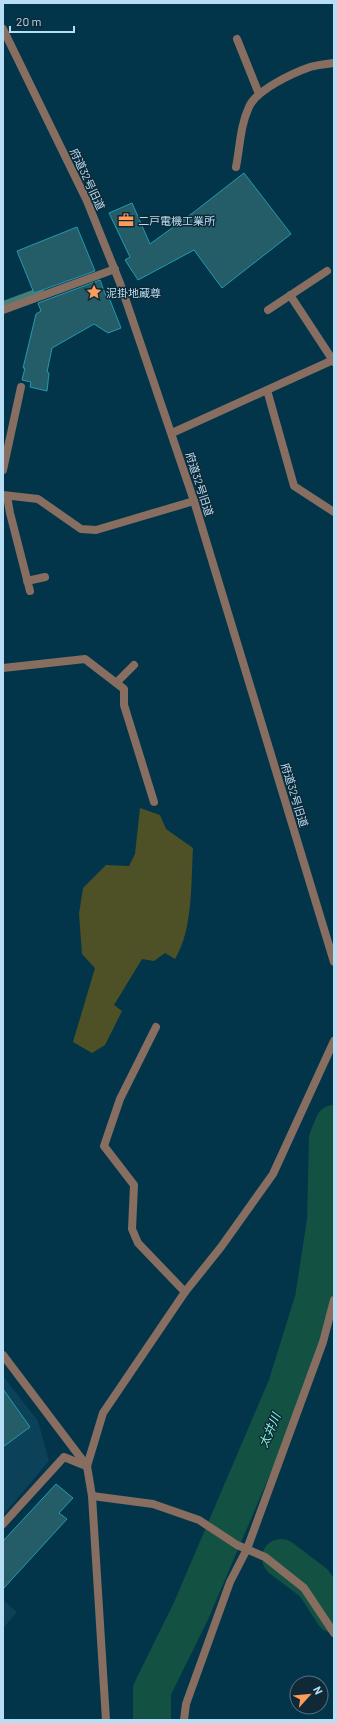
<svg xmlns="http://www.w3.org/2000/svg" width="337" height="1723" viewBox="0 0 337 1723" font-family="Barlow,'Noto Sans JP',sans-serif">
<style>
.built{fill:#0b4259}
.green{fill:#4e5126}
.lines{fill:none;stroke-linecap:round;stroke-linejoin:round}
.stream{stroke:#447c78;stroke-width:6}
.river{stroke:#135243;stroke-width:38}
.building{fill:#245d68;stroke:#249aaf}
.minor{stroke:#876e60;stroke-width:8}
.tertiary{stroke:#876e60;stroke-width:8}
.labels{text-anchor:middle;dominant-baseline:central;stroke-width:3;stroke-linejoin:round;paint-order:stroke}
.street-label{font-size:11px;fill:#b7def4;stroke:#0f2937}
.poi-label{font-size:11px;fill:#b7def4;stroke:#0f2937;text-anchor:start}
.water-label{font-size:12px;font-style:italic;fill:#84f5d5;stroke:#0f2937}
</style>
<rect width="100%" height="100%" fill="#03354a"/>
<!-- built -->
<path class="built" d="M 3,1376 L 38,1421 L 49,1461 L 3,1515 Z
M 3,1600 L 17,1612 L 3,1628 Z"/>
<!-- green -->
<path class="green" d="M 140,808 L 160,815 L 166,829 L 193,848 C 191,882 193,930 175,959 L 165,953 L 154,961 L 142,959 L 114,1005 L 122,1011 L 105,1045 L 92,1053 L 73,1042 L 95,968 L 82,954 L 79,914 L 83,888 L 106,865 L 129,866 L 135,854 Z"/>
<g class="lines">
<!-- stream -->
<path class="stream" d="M 3,304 L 41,290"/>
<!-- river -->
<path class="river" d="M 281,1558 L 314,1583 L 334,1614
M 152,1720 L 152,1690 L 191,1611 L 287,1386 L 314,1299 L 326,1221 L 328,1139 L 334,1124"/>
</g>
<!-- building -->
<path class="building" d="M 244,173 L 291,234 L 222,288 L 194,250 L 138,280 L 125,260 L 130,257 L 109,213 L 132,203 L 150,244 L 194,212 Z
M 77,227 L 95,271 L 34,293 L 17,251 Z
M 100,280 L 106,296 L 108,295 L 121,328 L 108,333 L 94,324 L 52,348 L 47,372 L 49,373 L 47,391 L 30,387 L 31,382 L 22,380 L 25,368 L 23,368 L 36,314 L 41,311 L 38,303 Z
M 3,1389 L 30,1427 L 3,1447 Z
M 56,1484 L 73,1498 L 59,1513 L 67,1519 L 3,1589 L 3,1541 Z"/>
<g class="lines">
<!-- minor -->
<path class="minor" d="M 237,39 L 259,94
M 236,167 C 240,147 240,126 249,107 C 256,90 293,73 310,67 C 317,65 326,64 334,63
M 290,295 L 334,362
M 3,310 L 115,269
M 268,310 L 327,271
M 267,390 L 294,486 L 334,512
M 172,433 L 333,360
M 3,470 L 21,387
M 3,495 L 38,499 L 81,529 L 96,530 L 194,501
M 7,496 L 10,513 L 30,591
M 27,581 L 45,577
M 3,668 L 85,659 L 124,689 L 124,705 L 154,802
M 116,683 L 134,665
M 156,1027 L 120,1099 L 104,1146 L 134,1185 L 132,1229 L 138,1243 L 185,1292
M 3,1355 L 87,1466
M 92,1496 L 153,1504 L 199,1520 L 237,1545 L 265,1557 L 304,1588 L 334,1633
M 3,1524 L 64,1457 L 86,1466
M 184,1720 L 186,1704 L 230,1582 L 247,1549 L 323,1342 L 334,1300"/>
<!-- tertiary -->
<path class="tertiary" d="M 3,29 L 87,201 L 120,283 L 194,501 L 334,962
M 106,1720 L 92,1496 L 87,1466 L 103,1413 L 185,1292 L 221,1247 L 273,1174 L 334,1041"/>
</g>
<!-- icons -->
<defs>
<g id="office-bare" transform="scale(1.2)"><path d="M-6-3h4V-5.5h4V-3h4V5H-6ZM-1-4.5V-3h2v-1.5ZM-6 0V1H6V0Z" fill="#fe9b59" stroke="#0f2937" stroke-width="2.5" paint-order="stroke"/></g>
<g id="sight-bare" transform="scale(1.2)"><path d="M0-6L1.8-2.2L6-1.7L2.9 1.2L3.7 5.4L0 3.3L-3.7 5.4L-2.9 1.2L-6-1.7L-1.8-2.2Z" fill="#fe9b59" stroke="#0f2937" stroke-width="2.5" paint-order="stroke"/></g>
</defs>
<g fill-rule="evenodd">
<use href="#office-bare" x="126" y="220"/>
<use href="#sight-bare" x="94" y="292"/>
</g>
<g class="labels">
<!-- street labels -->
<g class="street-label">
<text transform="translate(88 179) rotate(65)">府道32号旧道</text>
<text transform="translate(200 484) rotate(72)">府道32号旧道</text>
<text transform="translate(295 795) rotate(73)">府道32号旧道</text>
</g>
<!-- poi labels -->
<g class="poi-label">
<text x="138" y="220">二戸電機工業所</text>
<text x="106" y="292">泥掛地蔵尊</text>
</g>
<!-- water labels -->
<g class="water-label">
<text transform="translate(269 1430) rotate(-67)">太井川</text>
</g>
</g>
<!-- border -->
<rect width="337" height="1723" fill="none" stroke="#b7def4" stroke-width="8"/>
<!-- north arrow -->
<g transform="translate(309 1695) rotate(63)"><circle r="19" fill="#0f2937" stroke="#527183"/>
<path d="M0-3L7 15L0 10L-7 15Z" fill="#fe9b59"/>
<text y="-6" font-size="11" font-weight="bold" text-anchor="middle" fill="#b7def4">N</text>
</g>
<!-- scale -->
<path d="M10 26v6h64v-6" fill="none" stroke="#b7def4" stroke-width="2"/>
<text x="16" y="26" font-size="12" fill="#b7def4" stroke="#0f2937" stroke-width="3" paint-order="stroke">20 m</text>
</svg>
